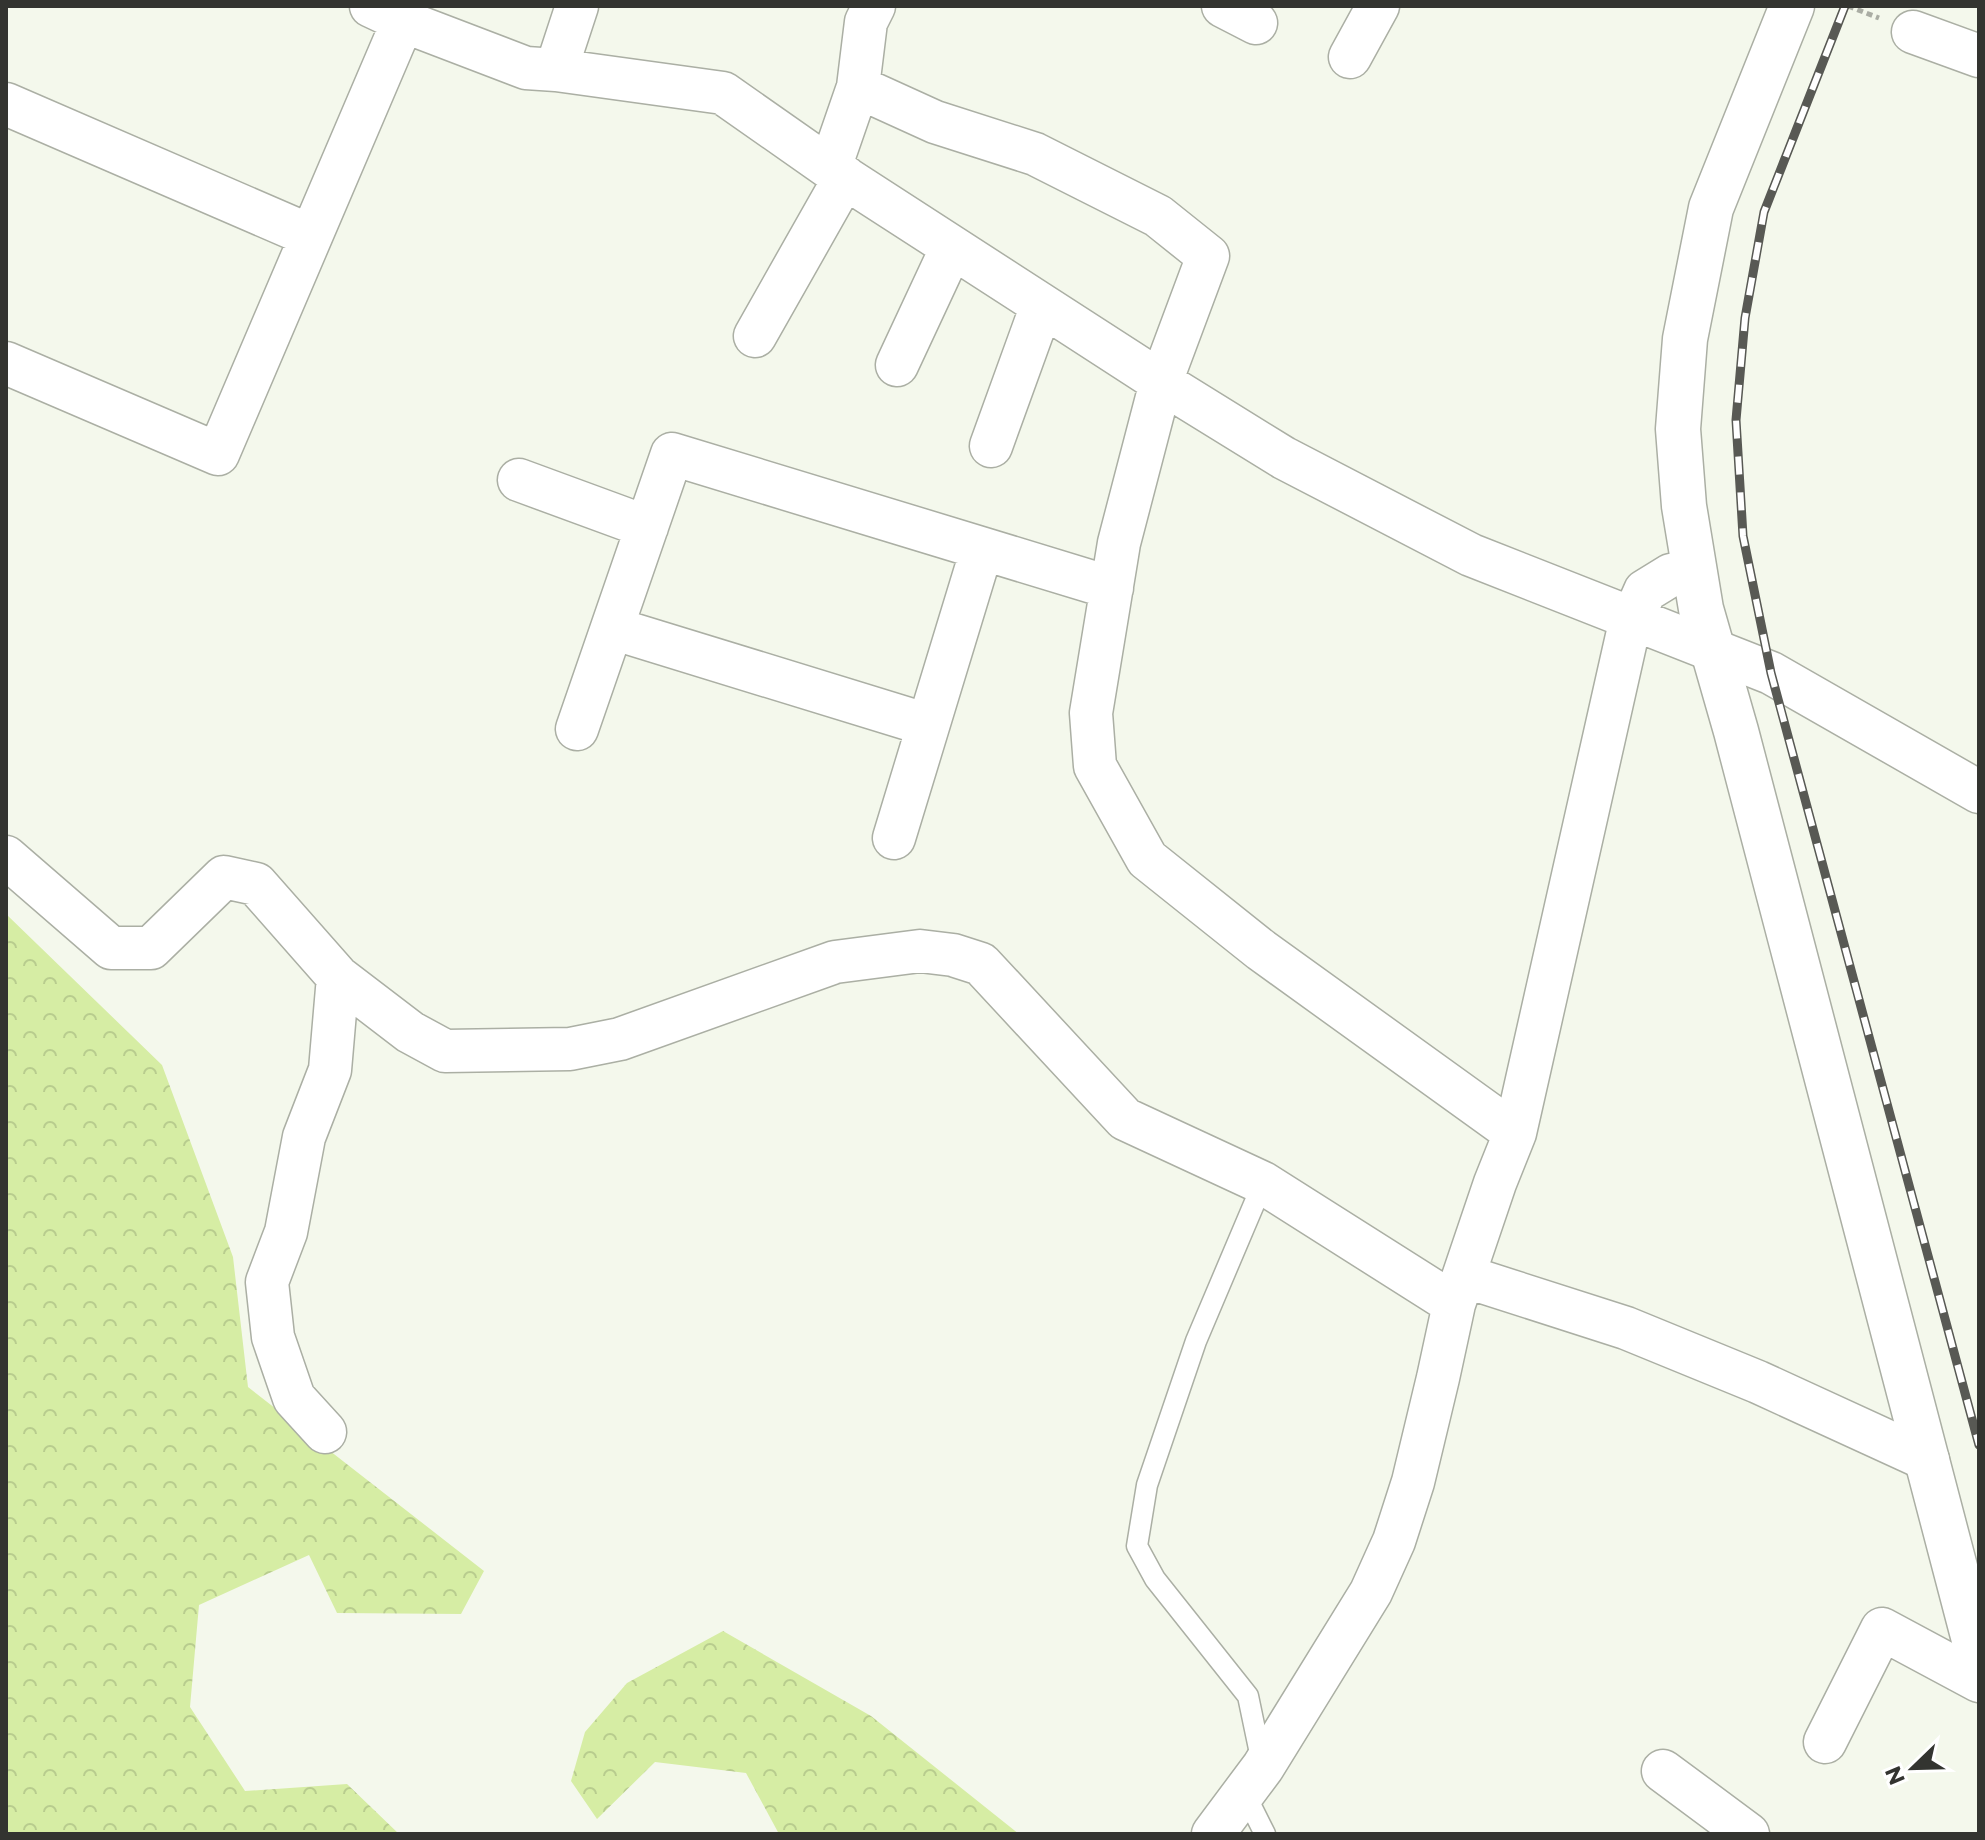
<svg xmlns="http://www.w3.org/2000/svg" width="1985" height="1840" viewBox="0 0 1985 1840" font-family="Montserrat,sans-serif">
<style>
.forest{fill:url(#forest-crowns)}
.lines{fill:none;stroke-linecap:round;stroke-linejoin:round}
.lane-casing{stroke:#abafa4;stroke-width:23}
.street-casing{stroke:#abafa4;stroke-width:45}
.secondary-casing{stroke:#abafa4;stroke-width:47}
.path{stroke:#aaada4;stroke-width:5;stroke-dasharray:6 4;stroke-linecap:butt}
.lane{stroke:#fff;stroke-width:20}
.street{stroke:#fff;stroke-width:42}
.secondary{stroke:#fff;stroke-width:44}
.rail-casing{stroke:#585954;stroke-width:9}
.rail{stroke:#fff;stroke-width:6;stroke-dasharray:18;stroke-linecap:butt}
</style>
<defs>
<pattern id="forest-crowns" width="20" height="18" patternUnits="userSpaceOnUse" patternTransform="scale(2)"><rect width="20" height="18" fill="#d6eda4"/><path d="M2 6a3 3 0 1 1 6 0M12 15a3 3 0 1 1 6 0" fill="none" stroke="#b8cc8e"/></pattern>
</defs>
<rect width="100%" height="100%" fill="#f4f8ec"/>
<!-- forest -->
<path class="forest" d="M 6,914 L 162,1065 L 233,1257 L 248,1387 L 484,1571 L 461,1614 L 337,1613 L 309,1555 L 199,1605 L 190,1707 L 245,1791 L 347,1784 L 399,1834 L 6,1834 Z
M 723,1631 L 871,1716 L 1019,1834 L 779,1834 L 746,1773 L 655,1762 L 597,1819 L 571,1781 L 585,1732 L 627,1683 Z"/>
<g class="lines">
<!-- lane casing -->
<g class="lane-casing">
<path id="lane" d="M 1262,1763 L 1248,1696 L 1155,1579 L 1137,1546 L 1147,1485 L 1196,1341 L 1263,1183
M 1244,1792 L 1265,1834"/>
</g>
<!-- street casing -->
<g class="street-casing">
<path id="street" d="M 371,6 L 403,21 L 526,68 L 556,70 L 723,93 L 830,168 L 1161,382 L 1284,458 L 1471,555 L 1771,673 L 1979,792
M 1223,6 L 1256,23
M 1913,32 L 1979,56
M 1350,57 L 1378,6
M 556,70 L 577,6
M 858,87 L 935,122 L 1035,154 L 1158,216 L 1208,256 L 1161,382 L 1119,543 L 1091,713 L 1095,766 L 1147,859 L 1261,950 L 1515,1133
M 6,104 L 311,236
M 830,168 L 858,87 L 866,22 L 874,6
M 755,336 L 845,177
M 6,363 L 218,454 L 403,21
M 897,365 L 952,247
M 991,446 L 1042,305
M 519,480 L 647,527
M 612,628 L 928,725
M 577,729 L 672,454 L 1112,588
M 894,838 L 982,549
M 6,857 L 111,948 L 151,948 L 224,877 L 256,884 L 338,977 L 410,1032 L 445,1051 L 570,1049 L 620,1039 L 835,962 L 920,951 L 953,955 L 981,964 L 1125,1119 L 1263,1183 L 1454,1304
M 1464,1276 L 1626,1328 L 1758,1382 L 1928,1460
M 325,1432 L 294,1398 L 273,1337 L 267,1282 L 286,1232 L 304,1137 L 330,1070 L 338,977
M 1825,1742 L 1882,1629 L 1979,1681
M 1663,1771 L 1748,1834
M 1213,1834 L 1263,1767 L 1371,1592 L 1394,1541 L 1413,1482 L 1438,1378 L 1454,1304 L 1495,1183 L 1515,1133 L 1629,627 L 1645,591 L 1671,575 L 1694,570"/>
</g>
<!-- secondary casing -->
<g class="secondary-casing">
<path id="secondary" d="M 1792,6 L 1711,208 L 1685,339 L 1678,429 L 1684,506 L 1701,609 L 1736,731 L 1979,1659"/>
</g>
<!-- path -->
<path class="path" d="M 1848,6 L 1879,18"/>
<!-- lane -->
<use href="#lane" class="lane"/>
<!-- street -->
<use href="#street" class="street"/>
<!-- secondary -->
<use href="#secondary" class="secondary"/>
<!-- rail casing -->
<g class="rail-casing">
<path id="rail" d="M 1845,6 L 1764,212 L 1745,318 L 1736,420 L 1743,536 L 1771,673 L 1979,1445"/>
</g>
<!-- rail -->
<use href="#rail" class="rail"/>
</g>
<!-- border -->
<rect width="1985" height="1840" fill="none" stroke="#333430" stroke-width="16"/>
<!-- north arrow -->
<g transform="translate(1913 1768) rotate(247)" stroke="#ffffff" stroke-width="6" paint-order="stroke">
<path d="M0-6L14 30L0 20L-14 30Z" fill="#333430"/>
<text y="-12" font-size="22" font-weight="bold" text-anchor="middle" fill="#333430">N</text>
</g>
</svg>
